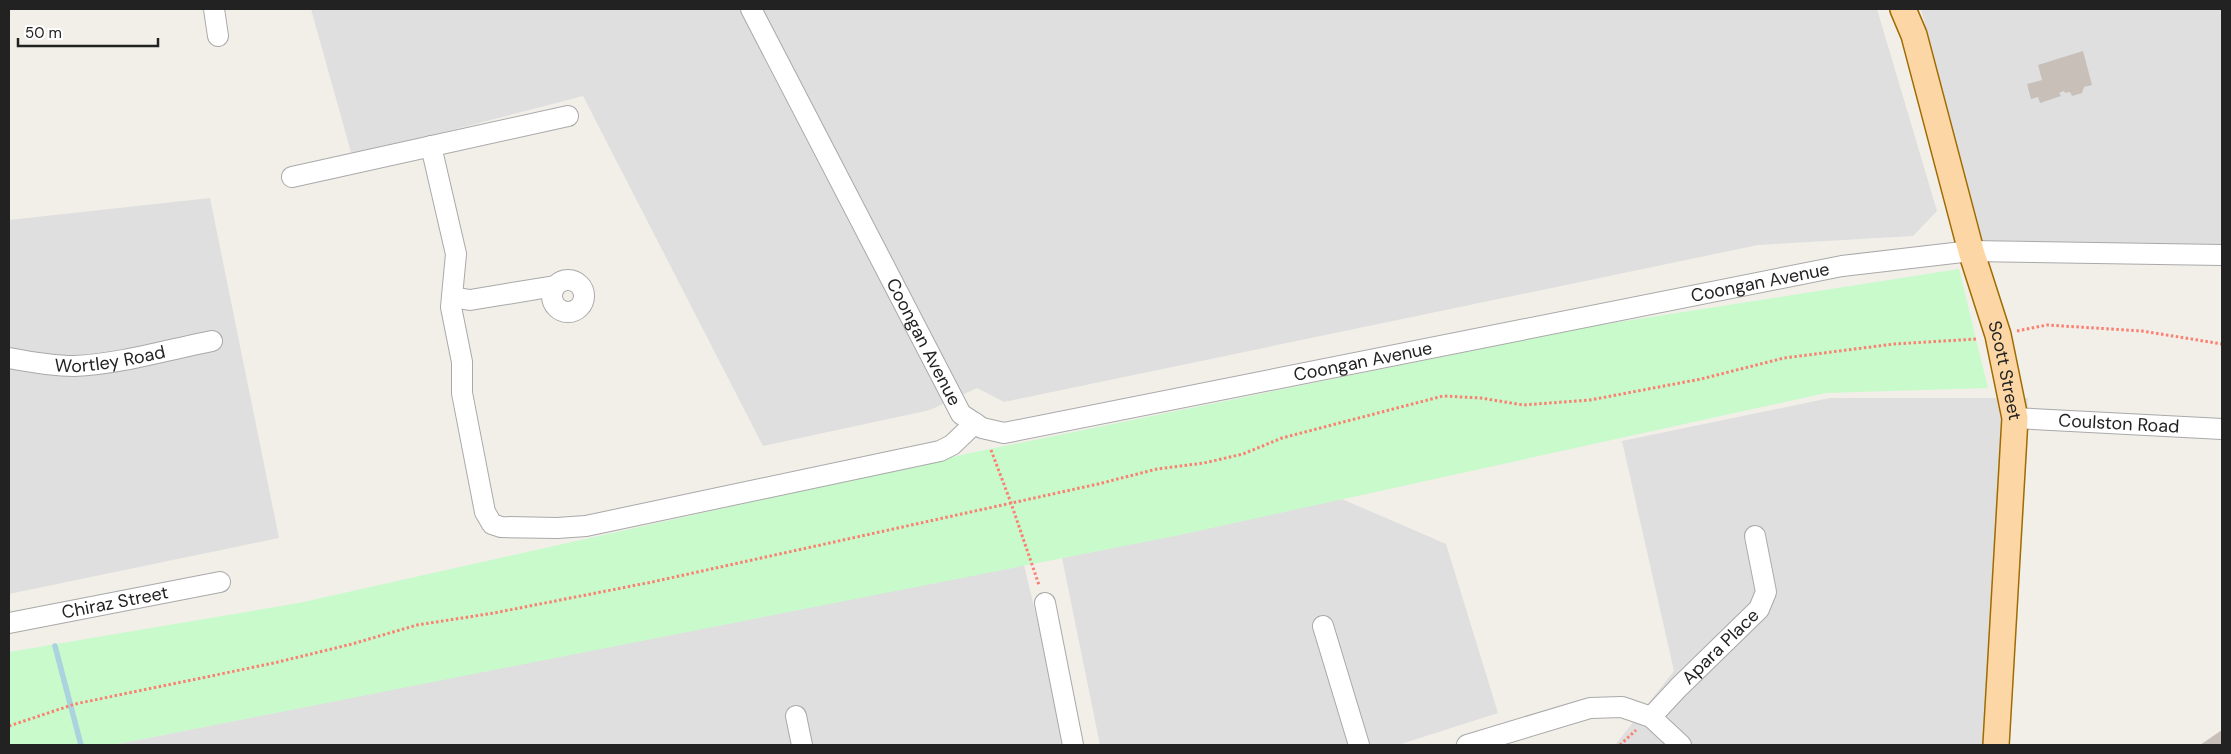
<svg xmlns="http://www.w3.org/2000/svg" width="2231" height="754" viewBox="0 0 2231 754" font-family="'DM Sans',sans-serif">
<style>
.residential{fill:#e0dfdf}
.park{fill:#c8facc}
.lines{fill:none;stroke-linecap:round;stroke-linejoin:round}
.stream{stroke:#aad3df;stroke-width:5.5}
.building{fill:#c7bfb8}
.minor-casing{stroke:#a9a9a9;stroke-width:22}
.major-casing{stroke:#a06b00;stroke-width:28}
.path{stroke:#fa8072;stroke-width:3;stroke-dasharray:2.5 2.5;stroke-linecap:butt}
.minor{stroke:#fff;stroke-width:20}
.major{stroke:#fcd6a4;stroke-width:25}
.labels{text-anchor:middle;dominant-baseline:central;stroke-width:4;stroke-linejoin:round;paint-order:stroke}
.street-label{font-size:18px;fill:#222;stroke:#fff}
</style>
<rect width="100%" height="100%" fill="#f2efe9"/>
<!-- residential -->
<path class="residential" d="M 311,9 L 1877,9 L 1937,211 L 1913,236 L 1758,245 L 1004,402 L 977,388 L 930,410 L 763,446 L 583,96 L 352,156 Z
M 1921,9 L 2222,9 L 2222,247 L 1982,247 Z
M 210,198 L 279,538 L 9,594 L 9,220 Z
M 1830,398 L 2028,398 L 2007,745 L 1615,745 L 1674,671 L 1622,441 Z
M 1342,499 L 1446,544 L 1498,713 L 1398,745 L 1100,745 L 1062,558 Z
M 1024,565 L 1067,745 L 113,745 L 767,615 Z"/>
<!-- park -->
<path class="park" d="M 1959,269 L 1988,388 L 1826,393 L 1175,536 L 113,745 L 9,745 L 9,652 L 299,603 L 975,452 L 1593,326 Z"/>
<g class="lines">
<!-- stream -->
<path class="stream" d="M 55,646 L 81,745"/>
</g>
<!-- building -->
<path class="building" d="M 2083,51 L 2092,85 L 2084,87 L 2082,93 L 2072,96 L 2070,92 L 2065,93 L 2064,91 L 2059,93 L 2061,96 L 2040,103 L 2038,97 L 2031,99 L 2027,84 L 2042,80 L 2038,65 Z
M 2222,730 L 2222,745 L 2200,745 Z"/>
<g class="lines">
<!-- minor casing -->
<g class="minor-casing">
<g id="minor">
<path d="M 214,9 L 218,36"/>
<path id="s1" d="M 751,9 L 961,414 L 982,428 L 1004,433 L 1842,266 L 1971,251 L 2222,255"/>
<path d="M 431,146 L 456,254 L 451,307 L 462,362 L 462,393 L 485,512 L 492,524 L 501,527 L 557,528 L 586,526 L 940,451 L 952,445 L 975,423"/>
<path d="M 292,177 L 568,116"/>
<circle cx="568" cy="296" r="16"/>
<path d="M 452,297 L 470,300 L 555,286"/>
<path id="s2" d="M 9,358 C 30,362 52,366 74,366 C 120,364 167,350 212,341"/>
<path id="s3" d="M 2015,418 L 2222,429"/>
<path d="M 1045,603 L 1073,745"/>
<path id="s4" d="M 9,623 L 220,582"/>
<path d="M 1323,626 L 1359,745"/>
<path d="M 796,716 L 802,745"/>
<path id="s5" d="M 1651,717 L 1679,687 L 1759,609 L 1766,592 L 1755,536"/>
<path d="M 1467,745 L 1590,708 L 1622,707 L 1651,717 L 1681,745"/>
</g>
</g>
<!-- major casing -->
<g class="major-casing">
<g id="major">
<path id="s6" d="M 1903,9 L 1914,35 L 1971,251 L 1998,335 L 2015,418 L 1996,745"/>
</g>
</g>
<!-- path -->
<path class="path" d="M 2017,331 L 2047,325 L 2142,331 L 2222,344
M 991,450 L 1011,503 L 1039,585
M 9,726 L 75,704 L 274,663 L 352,644 L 417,625 L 494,613 L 652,582 L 1098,484 L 1157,469 L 1204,463 L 1243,454 L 1282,438 L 1443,396 L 1481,398 L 1523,405 L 1590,400 L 1701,379 L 1784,358 L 1894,344 L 1977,339
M 1620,745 L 1636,730"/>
<!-- minor -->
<use href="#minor" class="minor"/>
<!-- major -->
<use href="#major" class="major"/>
</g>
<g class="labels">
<!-- street labels -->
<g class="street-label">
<text stroke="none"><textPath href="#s1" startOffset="1275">Coongan Avenue</textPath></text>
<text stroke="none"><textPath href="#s1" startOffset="375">Coongan Avenue</textPath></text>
<text stroke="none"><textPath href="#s2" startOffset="102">Wortley Road</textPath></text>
<text stroke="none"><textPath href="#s1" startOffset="870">Coongan Avenue</textPath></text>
<text stroke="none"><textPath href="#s6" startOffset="376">Scott Street</textPath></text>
<text stroke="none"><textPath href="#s3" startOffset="104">Coulston Road</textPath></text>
<text stroke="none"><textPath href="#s4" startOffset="108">Chiraz Street</textPath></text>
<text stroke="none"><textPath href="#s5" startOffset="99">Apara Place</textPath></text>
</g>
</g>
<!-- border -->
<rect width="2231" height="754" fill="none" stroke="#222222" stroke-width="20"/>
<!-- scale -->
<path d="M18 38v8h140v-8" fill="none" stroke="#222222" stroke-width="2.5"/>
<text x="25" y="38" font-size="15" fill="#222222" stroke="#ffffff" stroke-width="4" paint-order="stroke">50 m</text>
</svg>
